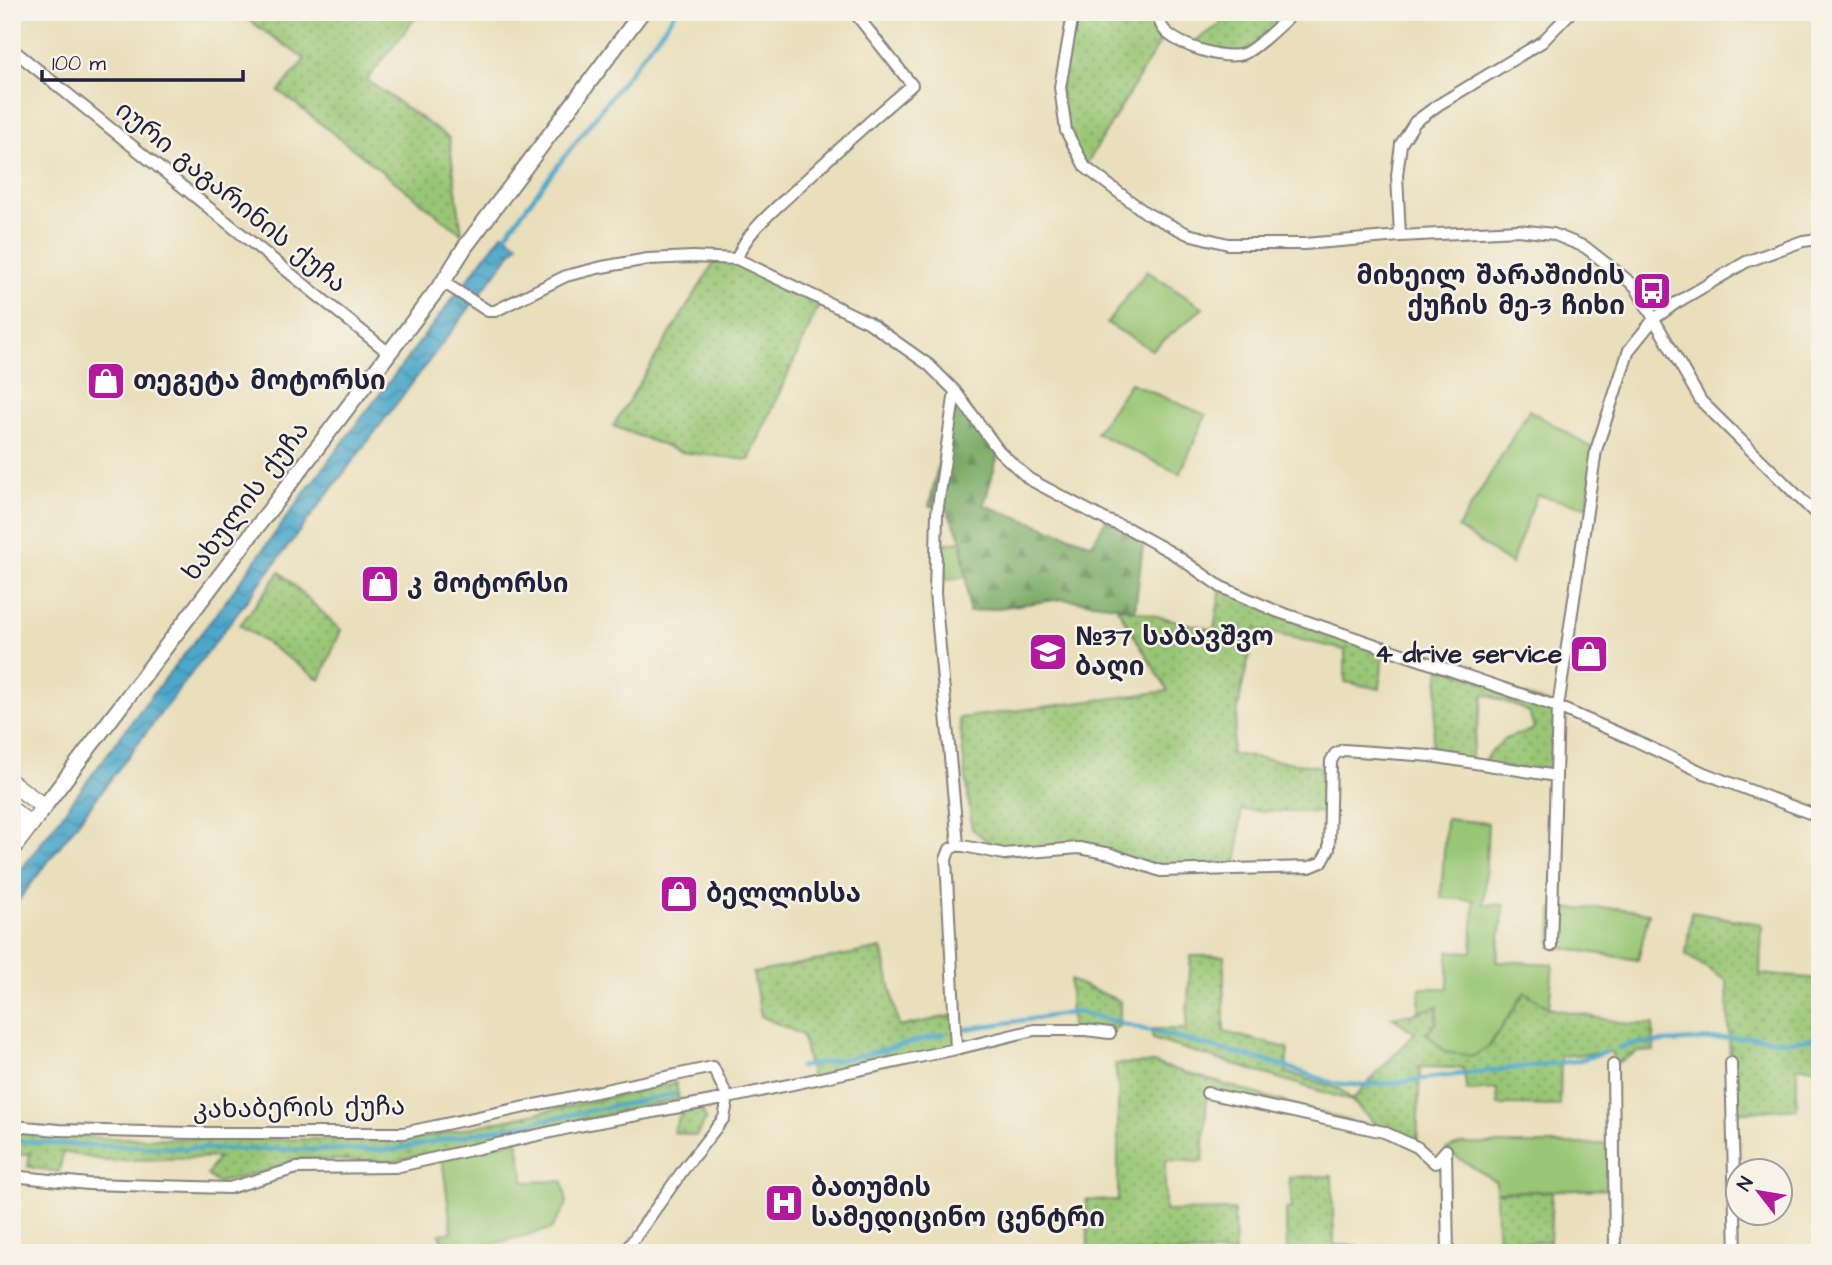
<svg xmlns="http://www.w3.org/2000/svg" width="1832" height="1265" viewBox="0 0 1832 1265" font-family="'Architects Daughter','Noto Sans Georgian',sans-serif">
<style>
.grass{fill:url(#grass-dots);stroke:#5d7458;stroke-width:2}
.forest{fill:url(#forest-firs);stroke:#4e6650;stroke-width:2}
.green{fill:#98c675;stroke:#5d7458;stroke-width:2}
.water{fill:url(#water-waves);stroke:#376582;stroke-width:2}
.lines{fill:none;stroke-linecap:round;stroke-linejoin:round}
.stream{stroke:#4ca8ca;stroke-width:4.5}
.minor-casing{stroke:#86807b;stroke-width:14}
.tertiary-casing{stroke:#86807b;stroke-width:18}
.secondary-casing{stroke:#86807b;stroke-width:19}
.minor{stroke:#fff;stroke-width:10}
.tertiary{stroke:#fff;stroke-width:14}
.secondary{stroke:#fff;stroke-width:16}
.labels{text-anchor:middle;dominant-baseline:central;stroke-width:5;stroke-linejoin:round;paint-order:stroke}
.street-label{font-size:26px;fill:#22223b;stroke:#f7f3e8}
.poi-label{font-size:26px;font-weight:bold;fill:#22223b;stroke:#f7f3e8;text-anchor:start}
</style>
<defs>
<pattern id="grass-dots" width="8" height="8" patternUnits="userSpaceOnUse" patternTransform="scale(1.75)"><rect width="8" height="8" fill="#98c675"/><path d="M2 2h.1M6 6h.1" fill="none" stroke="#7ca061" stroke-width="1.8" stroke-linecap="round"/></pattern>
<pattern id="forest-firs" width="22" height="20" patternUnits="userSpaceOnUse" patternTransform="scale(1.75)"><rect width="22" height="20" fill="#7aab66"/><path d="M5 1l3.5 6h-7zM16 11l3.5 6h-7z" fill="#648b55"/></pattern>
<pattern id="water-waves" width="16" height="10" patternUnits="userSpaceOnUse" patternTransform="scale(1.75)"><rect width="16" height="10" fill="#4ca8ca"/><path d="M0 5q4-4 8 0t8 0" fill="none" stroke="#3f88a5"/></pattern>
</defs>
<rect width="100%" height="100%" fill="#f7f3e8"/>
<filter id="ink" filterUnits="userSpaceOnUse"><feTurbulence type="fractalNoise" baseFrequency=".0143" numOctaves="2"/><feDisplacementMap in="SourceGraphic" scale="14" xChannelSelector="R" yChannelSelector="G"/><feConvolveMatrix kernelMatrix="1 2 1 2 8 2 1 2 1" color-interpolation-filters="sRGB"/></filter>
<filter id="wash" filterUnits="userSpaceOnUse"><feTurbulence type="fractalNoise" baseFrequency=".00686" numOctaves="4" result="noise"/><feDisplacementMap in="SourceGraphic" scale="28" xChannelSelector="R" yChannelSelector="G"/><feGaussianBlur stdDeviation="1.57" result="paint"/><feColorMatrix in="noise" values="0 0 0 0 0 0 0 0 0 0 0 0 0 0 0 0 0 1.4 0 .05"/><feComposite in="paint" operator="in"/></filter>
<g filter="url(#wash)">
<rect width="100%" height="100%" fill="#e9dfbb"/>
<!-- grass -->
<path class="grass" d="M 420,12 L 367,80 L 449,138 L 462,234 L 279,91 L 305,59 L 238,13 Z
M 1222,12 L 1294,12 L 1244,54 L 1188,45 L 1220,25 Z
M 1072,20 L 1159,20 L 1166,32 L 1085,167 L 1066,131 L 1060,87 Z
M 717,258 L 737,259 L 822,299 L 749,460 L 680,452 L 613,426 Z
M 280,572 L 341,630 L 320,680 L 240,625 Z
M 1221,587 L 1383,648 L 1380,689 L 1345,682 L 1345,650 L 1255,629 L 1241,692 L 1231,754 L 1331,768 L 1330,813 L 1241,810 L 1237,869 L 1161,871 L 1079,848 L 1004,854 L 972,829 L 959,718 L 1168,691 L 1116,606 L 1214,630 Z
M 1440,667 L 1558,707 L 1556,776 L 1480,764 C 1488,757 1498,743 1506,739 C 1516,733 1525,735 1534,728 L 1529,713 L 1519,707 L 1484,694 L 1470,762 L 1431,756 Z
M 1691,912 L 1762,924 L 1760,974 L 1820,979 L 1820,1067 L 1797,1067 L 1797,1108 L 1732,1113 L 1727,981 L 1686,955 Z
M 882,948 L 899,1027 L 954,1015 L 956,1049 L 812,1080 L 802,1035 L 761,1016 L 753,973 Z
M 1191,956 L 1224,956 L 1224,1032 L 1288,1048 L 1286,1072 L 1340,1089 L 1352,1100 L 1415,1033 L 1392,1017 L 1419,1012 L 1438,1005 L 1436,1023 L 1427,1034 L 1490,1046 L 1525,991 L 1549,1008 L 1629,1024 L 1653,1024 L 1654,1051 L 1637,1052 L 1613,1065 L 1612,1052 L 1561,1056 L 1560,1106 L 1498,1105 L 1497,1089 L 1467,1091 L 1463,1068 L 1420,1067 L 1417,1147 L 1384,1132 L 1207,1093 L 1203,1162 L 1165,1160 L 1165,1211 L 1234,1210 L 1235,1253 L 1083,1253 L 1088,1245 L 1086,1200 L 1118,1200 L 1118,1088 L 1115,1064 L 1153,1063 L 1382,1131 L 1352,1101 L 1152,1039 L 1152,1029 L 1186,1029 Z
M 1070,980 L 1120,1001 L 1120,1025 L 1110,1033 L 1071,1030 Z
M 676,1083 L 679,1099 L 391,1162 L 301,1159 L 263,1172 L 217,1183 L 207,1175 L 218,1157 L 107,1161 L 63,1152 L 59,1172 L 28,1167 L 30,1153 L 12,1157 L 12,1130 L 105,1138 L 412,1140 Z
M 683,1108 C 697,1108 702,1106 706,1120 L 696,1136 L 673,1132 Z
M 1332,1176 L 1334,1245 L 1356,1245 L 1356,1253 L 1287,1253 L 1286,1209 L 1292,1208 L 1289,1177 Z
M 1552,1191 L 1550,1241 L 1521,1242 L 1521,1253 L 1498,1253 L 1496,1192 Z"/>
<!-- forest -->
<path class="forest" d="M 955,391 L 999,451 L 984,505 L 1092,544 L 1106,520 L 1144,538 L 1135,610 L 1116,606 L 1062,599 L 969,612 L 963,542 L 945,507 L 929,506 Z"/>
<!-- green -->
<path class="green" d="M 1147,271 L 1203,308 L 1152,350 L 1107,323 Z
M 1130,383 L 1206,415 L 1180,474 L 1096,433 Z
M 1529,410 L 1596,450 L 1587,507 L 1537,495 L 1511,564 L 1458,528 Z
M 960,541 L 966,577 L 946,580 L 940,544 Z
M 1446,819 L 1488,823 L 1484,904 L 1504,905 L 1497,961 L 1553,964 L 1549,1008 L 1525,992 L 1489,1046 L 1474,1056 L 1445,1052 L 1427,1033 L 1436,1023 L 1438,1006 L 1419,1012 L 1420,988 L 1448,988 L 1448,951 L 1472,952 L 1474,900 L 1441,898 Z
M 1618,908 L 1649,913 L 1638,960 L 1551,946 L 1552,909 Z
M 518,1140 L 524,1182 L 563,1181 L 567,1204 L 551,1229 L 457,1253 L 443,1253 L 440,1234 L 452,1232 L 442,1157 Z
M 1461,1144 L 1614,1144 L 1615,1189 L 1496,1192 L 1496,1182 L 1446,1150 Z"/>
<!-- water -->
<path class="water" d="M 503,233 L 518,244 L 12,909 L 12,882 L 144,705 L 217,613 L 311,484 Z"/>
<g class="lines">
<!-- stream -->
<path class="stream" d="M 504,237 L 542,186 L 676,12
M 966,1029 L 1078,1012 L 1278,1064 L 1333,1083 L 1355,1085 L 1396,1083 L 1436,1077 L 1576,1061 L 1605,1052
M 1619,1048 L 1632,1044 L 1749,1037 L 1790,1041 L 1820,1038
M 800,1067 L 859,1056 L 944,1034
M 12,1140 L 58,1144 L 213,1149 L 392,1150 L 675,1094"/>
</g>
</g>
<g filter="url(#ink)">
<g class="lines">
<!-- minor casing -->
<g class="minor-casing">
<path id="minor" d="M 1072,12 L 1072,20 L 1060,87 L 1066,131 L 1085,167 L 1146,213 L 1188,234 L 1228,244 L 1304,244 L 1400,236 L 1518,230 L 1553,234 L 1585,247 L 1635,286 L 1701,401 L 1820,518
M 1159,12 C 1159,20 1160,26 1166,32 C 1181,46 1223,60 1243,54 C 1255,50 1283,22 1294,12
M 12,49 L 389,353
M 1400,236 L 1397,175 L 1401,144 L 1415,122 L 1438,105 L 1542,42 L 1571,12
M 737,259 C 745,233 772,212 792,193 C 831,156 871,120 912,85 L 854,12
M 443,282 L 488,311 L 495,311 L 566,276 L 602,267 L 648,259 L 693,257 L 737,259 L 868,322 L 929,365 L 955,391 L 999,451 L 1029,479 L 1106,520 L 1129,529 L 1174,554 L 1221,587 L 1276,611 L 1558,707 L 1632,739 L 1704,773 L 1820,817
M 955,391 L 937,513 L 935,593 L 958,845
M 1551,946 L 1558,707 L 1596,450 L 1629,350 L 1654,319 L 1676,303 L 1746,262 L 1803,241 L 1820,239
M 956,1049 L 946,859 L 950,849 L 958,845 L 1004,854 L 1079,848 L 1111,854 L 1161,871 L 1310,867 L 1322,862 L 1329,849 L 1331,761 L 1335,754 L 1343,750 L 1431,756 L 1556,776
M 1731,1063 L 1736,1253
M 1613,1065 L 1615,1253
M 1207,1093 L 1384,1132 L 1417,1147 L 1435,1163 L 1446,1150
M 12,1126 L 59,1130 L 191,1133 L 403,1133 L 713,1067 L 728,1098 L 724,1118 L 686,1166 L 624,1253
M 1446,1150 L 1448,1253
M 12,1176 L 88,1184 L 229,1188 L 297,1168 L 395,1167 L 578,1126 L 728,1098 L 956,1049 L 1034,1030 L 1085,1030 L 1110,1033"/>
</g>
<!-- tertiary casing -->
<g class="tertiary-casing">
<path id="tertiary" d="M 44,807 L 443,282 L 465,247 L 642,12"/>
</g>
<!-- secondary casing -->
<g class="secondary-casing">
<path id="secondary" d="M 12,783 L 44,807 L 12,849
M 12,810 L 30,825"/>
</g>
<!-- minor -->
<use href="#minor" class="minor"/>
<!-- tertiary -->
<use href="#tertiary" class="tertiary"/>
<!-- secondary -->
<use href="#secondary" class="secondary"/>
</g>
</g>
<!-- icons -->
<defs>
<g id="bus-square" transform="scale(2.0125)"><rect x="-9" y="-9" width="18" height="18" rx="4" fill="#b5179e" stroke="#f7f3e8"/><path d="M-5-6H5V4H4V6H2V4H-2V6H-4V4H-5ZM-3.5-4V0h7V-4ZM-3.5 1.2v1.5H-2V1.2ZM2 1.2v1.5H3.5V1.2Z" fill="#fff"/></g>
<g id="shop-square" transform="scale(2.0125)"><rect x="-9" y="-9" width="18" height="18" rx="4" fill="#b5179e" stroke="#f7f3e8"/><path d="M-5-2.5h2.3a2.7 3.5 0 0 1 5.4 0H5L5.5 6h-11ZM-1.5-2.5h3a1.5 2.3 0 0 0-3 0Z" fill="#fff"/></g>
<g id="school-square" transform="scale(2.0125)"><rect x="-9" y="-9" width="18" height="18" rx="4" fill="#b5179e" stroke="#f7f3e8"/><path d="M0-5L7-2L0 1L-7-2ZM-4 1L0 2.5L4 1V4Q0 6-4 4Z" fill="#fff"/></g>
<g id="hospital-square" transform="scale(2.0125)"><rect x="-9" y="-9" width="18" height="18" rx="4" fill="#b5179e" stroke="#f7f3e8"/><path d="M-5-5h3v3.5h4V-5h3V5h-3V1.5h-4V5h-3Z" fill="#fff"/></g>
</defs>
<g fill-rule="evenodd">
<use href="#bus-square" x="1652" y="291"/>
<use href="#shop-square" x="106" y="381"/>
<use href="#shop-square" x="380" y="584"/>
<use href="#school-square" x="1048" y="652"/>
<use href="#shop-square" x="1589" y="654"/>
<use href="#shop-square" x="679" y="894"/>
<use href="#hospital-square" x="784" y="1203"/>
</g>
<g class="labels">
<!-- street labels -->
<g class="street-label">
<text transform="translate(231 197) rotate(39)">იური გაგარინის ქუჩა</text>
<text transform="translate(246 501) rotate(-53)">ხახულის ქუჩა</text>
<text transform="translate(299 1108) rotate(-1)">კახაბერის ქუჩა</text>
</g>
<!-- poi labels -->
<g class="poi-label">
<text x="1625" y="276" text-anchor="end">მიხეილ შარაშიძის<tspan x="1625" dy="30">ქუჩის მე-3 ჩიხი</tspan></text>
<text x="133" y="381">თეგეტა მოტორსი</text>
<text x="407" y="584">კ მოტორსი</text>
<text x="1075" y="637">№37 საბავშვო<tspan x="1075" dy="30">ბაღი</tspan></text>
<text x="1562" y="654" text-anchor="end">4 drive service</text>
<text x="706" y="894">ბელლისსა</text>
<text x="811" y="1188">ბათუმის<tspan x="811" dy="30">სამედიცინო ცენტრი</tspan></text>
</g>
</g>
<!-- margin -->
<rect width="1832" height="1265" fill="none" stroke="#f7f3e8" stroke-width="42"/>
<!-- north arrow -->
<g transform="translate(1759 1192) rotate(301)"><circle r="33" fill="#f7f3e8" stroke="#a29fa3" stroke-width="2"/>
<path d="M0-5L12 26L0 18L-12 26Z" fill="#b5179e"/>
<text y="-10" font-size="19" font-weight="bold" text-anchor="middle" fill="#22223b">N</text>
</g>
<!-- scale -->
<path d="M42 70v10h201v-10" fill="none" stroke="#22223b" stroke-width="3.5"/>
<text x="52" y="70" font-size="21" fill="#22223b" stroke="#f7f3e8" stroke-width="5" paint-order="stroke">100 m</text>
</svg>
